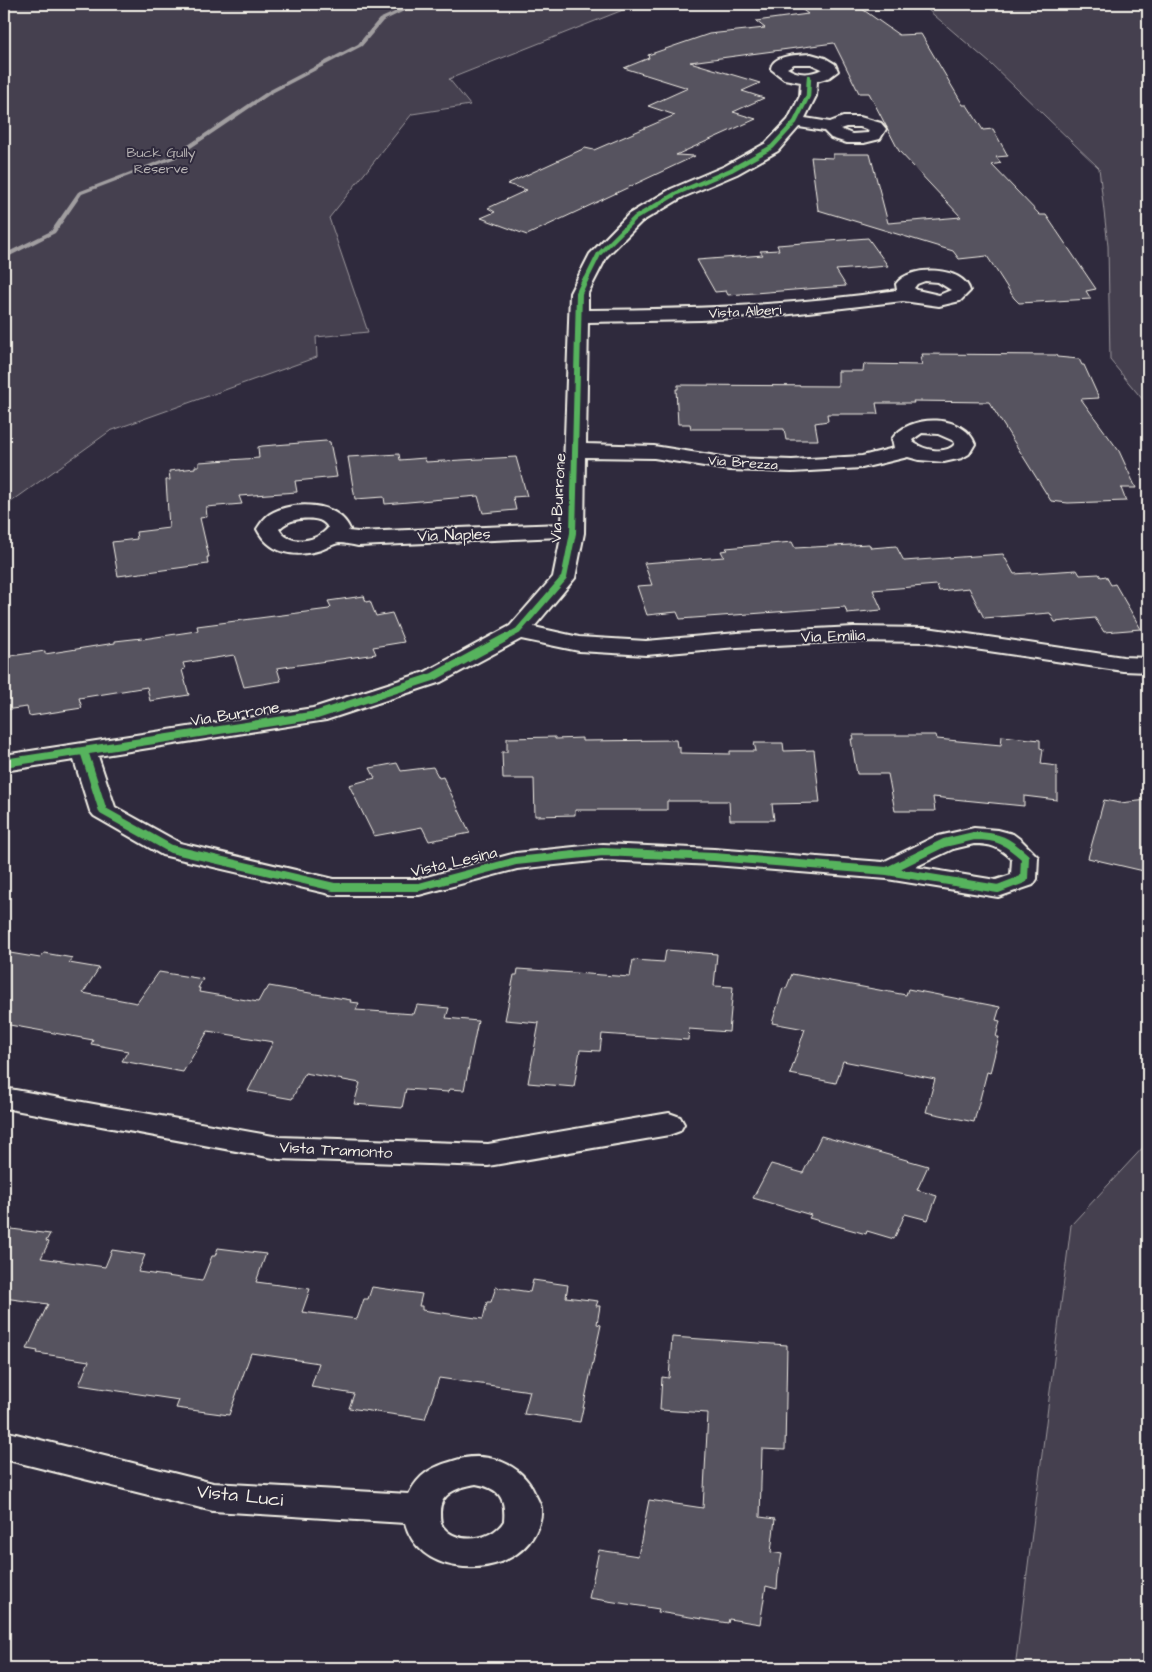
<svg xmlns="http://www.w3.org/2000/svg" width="1152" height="1672" viewBox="0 0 1152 1672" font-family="'Architects Daughter',sans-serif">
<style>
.green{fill:#454050;stroke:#9c989c}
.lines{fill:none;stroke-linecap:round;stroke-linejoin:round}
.stream{fill:#a19ea0;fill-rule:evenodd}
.building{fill:#56525f;stroke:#f4f1e8}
.street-casing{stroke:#f4f1e8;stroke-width:4}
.street{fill:#2f2a3d;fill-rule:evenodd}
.cycleway-far2-casing{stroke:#2f2a3d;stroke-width:6}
.cycleway-far1-casing{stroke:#2f2a3d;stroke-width:9}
.cycleway-casing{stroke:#2f2a3d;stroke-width:11}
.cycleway-far2{stroke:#56b35d;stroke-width:4.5}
.cycleway-far1{stroke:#56b35d;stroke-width:6}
.cycleway{stroke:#56b35d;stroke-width:8}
.labels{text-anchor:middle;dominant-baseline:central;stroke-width:4;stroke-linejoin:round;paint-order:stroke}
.far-park-label{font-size:14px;fill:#b7b3b3;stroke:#2f2a3d}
.far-street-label{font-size:14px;fill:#f4f1e8;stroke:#2f2a3d}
.street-label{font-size:16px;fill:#f4f1e8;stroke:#2f2a3d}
.near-street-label{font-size:19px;fill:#f4f1e8;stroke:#2f2a3d}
</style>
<rect width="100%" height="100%" fill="#2f2a3d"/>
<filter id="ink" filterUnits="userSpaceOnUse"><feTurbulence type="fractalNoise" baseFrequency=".02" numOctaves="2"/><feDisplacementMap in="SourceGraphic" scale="10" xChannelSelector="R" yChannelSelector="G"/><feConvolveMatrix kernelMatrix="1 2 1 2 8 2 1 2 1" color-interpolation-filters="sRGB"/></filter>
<g filter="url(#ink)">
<!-- green -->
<path class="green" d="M 4,4 L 638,4 L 449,79 L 470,105 L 412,114 L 329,218 L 368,332 L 316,337 L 317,357 L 110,431 L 4,507 Z
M 921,4 L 1148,4 L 1148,406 L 1110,360 L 1108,246 L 1099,168 L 990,63 Z
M 1148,1142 L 1148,1668 L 1015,1668 L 1071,1225 Z"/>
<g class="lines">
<!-- stream -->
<path class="stream" d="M 412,4 L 419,4 L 383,21 L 362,46 L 272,93 L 176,158 L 82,194 L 55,233 L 4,259 L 4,254 L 51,231 L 78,192 L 172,156 L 268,91 L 358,44 L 379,19 Z"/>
</g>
<!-- building -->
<path class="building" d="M 836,4 L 855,4 L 899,35 L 921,34 L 963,105 L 967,105 L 983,130 L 993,129 L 1008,156 L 996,157 L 1001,163 L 992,165 L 1040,215 L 1046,215 L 1096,289 L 1086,291 L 1091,299 L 1019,303 L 1014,298 L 987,256 L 959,259 L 953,251 L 818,210 L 811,157 L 833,158 L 833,154 L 870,154 L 888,223 L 961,217 L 899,151 L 869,93 L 859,93 L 834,43 L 690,62 L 760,83 L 742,91 L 764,98 L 733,112 L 756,119 L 676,155 L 695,156 L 527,235 L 481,218 L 495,212 L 488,208 L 527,190 L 507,184 L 585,148 L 594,150 L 675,115 L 648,106 L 688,88 L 624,68 L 649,58 L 648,55 L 709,34 L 765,28 L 756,21 L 808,14 L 800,8 Z
M 868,238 L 888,266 L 836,270 L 846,286 L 728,295 L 726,291 L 715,292 L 697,260 L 763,255 L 760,251 L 779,250 L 777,245 Z
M 922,354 L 1056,355 L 1057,357 L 1079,359 L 1082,365 L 1084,365 L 1099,398 L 1081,399 L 1119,451 L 1136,488 L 1121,488 L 1126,501 L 1068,503 L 1051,501 L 989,402 L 913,401 L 914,403 L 876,403 L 878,414 L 827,414 L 828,421 L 815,423 L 818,440 L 786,440 L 784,429 L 691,429 L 690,424 L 678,424 L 676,389 L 678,389 L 678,385 L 838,386 L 838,371 L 863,371 L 864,364 L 922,365 L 920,357 L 923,357 Z
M 326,441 L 330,442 L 337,477 L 295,481 L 297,492 L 239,496 L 242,504 L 206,507 L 207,517 L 200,518 L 209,557 L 207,557 L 208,564 L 118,576 L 112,542 L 137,539 L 136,532 L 169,528 L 166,480 L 170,480 L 169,471 L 195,468 L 195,466 L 199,466 L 199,462 L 259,458 L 258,447 L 262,446 Z
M 399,454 L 400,460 L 425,458 L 426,462 L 516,457 L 527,496 L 513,497 L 516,510 L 483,513 L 478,496 L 385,504 L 384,497 L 355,499 L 348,457 Z
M 792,542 L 795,548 L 869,544 L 871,548 L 896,546 L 904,561 L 1003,554 L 1014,574 L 1077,570 L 1080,575 L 1099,574 L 1101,577 L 1106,576 L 1111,585 L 1115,584 L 1141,629 L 1104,632 L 1095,618 L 1055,622 L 1050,613 L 984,618 L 969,588 L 939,591 L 937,585 L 873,590 L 882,610 L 847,613 L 845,607 L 680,619 L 677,612 L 647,615 L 637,586 L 652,585 L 644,563 L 724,557 L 721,551 L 728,550 L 726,548 Z
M 364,596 L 366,602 L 370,601 L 376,616 L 392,613 L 404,642 L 373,647 L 376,654 L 277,668 L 281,681 L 244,687 L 234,655 L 183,663 L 185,669 L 182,670 L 189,695 L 150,701 L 147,687 L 79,698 L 82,708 L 29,716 L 27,707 L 4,710 L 4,657 L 45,651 L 45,654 L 115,643 L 115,641 L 142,638 L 143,639 L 196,631 L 198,630 L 197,626 L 329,609 L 331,607 L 328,601 Z
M 853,735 L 936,735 L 937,739 L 1001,745 L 1002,736 L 1040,740 L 1040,748 L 1043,749 L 1041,764 L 1057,766 L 1057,800 L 1024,796 L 1024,806 L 933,797 L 935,811 L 895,811 L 888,774 L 857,774 L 851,739 L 854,739 Z
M 555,737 L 555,739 L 582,738 L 582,741 L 676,740 L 677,747 L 680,747 L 680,753 L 730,754 L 730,751 L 756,751 L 754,743 L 783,743 L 784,751 L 814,750 L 820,803 L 772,804 L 774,820 L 730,820 L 729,801 L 667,801 L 667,810 L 575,810 L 575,815 L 535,816 L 534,779 L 503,779 L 502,752 L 507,752 L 507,738 Z
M 397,763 L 401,771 L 433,767 L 439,778 L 443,777 L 470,833 L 429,841 L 422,827 L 374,836 L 349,785 L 375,778 L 370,768 Z
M 1104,800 L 1120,803 L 1148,800 L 1148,872 L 1088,858 Z
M 666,950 L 717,954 L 714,986 L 733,987 L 729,1032 L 689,1029 L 688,1040 L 602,1034 L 600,1051 L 580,1050 L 574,1087 L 528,1083 L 539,1023 L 505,1020 L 514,975 L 517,975 L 518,969 L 630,977 L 633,960 L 664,962 Z
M 4,952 L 40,958 L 44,953 L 73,958 L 69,963 L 99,968 L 83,993 L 137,1003 L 159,972 L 203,979 L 198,988 L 200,988 L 199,992 L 258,1002 L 264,991 L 266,991 L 269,986 L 351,1000 L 350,1002 L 359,1003 L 356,1010 L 414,1014 L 417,1005 L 449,1008 L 446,1018 L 478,1021 L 464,1090 L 449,1089 L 448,1092 L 406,1089 L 402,1108 L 354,1104 L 360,1083 L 305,1073 L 292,1099 L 248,1091 L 273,1042 L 208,1031 L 183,1072 L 122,1061 L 128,1051 L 91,1044 L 93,1040 L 4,1024 Z
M 792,974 L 906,995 L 908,989 L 1000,1007 L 996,1020 L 1000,1021 L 996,1037 L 999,1037 L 990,1073 L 987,1072 L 974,1122 L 926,1112 L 935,1079 L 843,1061 L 836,1083 L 790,1074 L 805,1029 L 772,1023 L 783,988 L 786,989 Z
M 821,1136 L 928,1166 L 917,1190 L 937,1196 L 928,1220 L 905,1214 L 894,1239 L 867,1231 L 866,1234 L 809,1218 L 811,1215 L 753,1198 L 771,1164 L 803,1173 Z
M 4,1228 L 50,1234 L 46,1241 L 49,1242 L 41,1258 L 105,1267 L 112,1250 L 145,1255 L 138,1272 L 202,1281 L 212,1256 L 215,1256 L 218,1248 L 266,1254 L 256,1282 L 310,1289 L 302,1312 L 357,1319 L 364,1299 L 368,1299 L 372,1287 L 422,1294 L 419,1306 L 422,1306 L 422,1310 L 483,1319 L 487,1302 L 491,1302 L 496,1287 L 530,1292 L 533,1280 L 568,1285 L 566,1297 L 598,1301 L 596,1306 L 600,1306 L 597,1324 L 601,1325 L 580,1422 L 524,1414 L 530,1391 L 439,1378 L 425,1419 L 349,1408 L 354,1394 L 311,1387 L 319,1363 L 251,1353 L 229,1415 L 176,1408 L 179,1400 L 79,1385 L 89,1361 L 37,1353 L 38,1351 L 27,1349 L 48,1304 L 4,1298 Z
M 672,1337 L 787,1345 L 785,1450 L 762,1449 L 760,1517 L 775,1519 L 771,1552 L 782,1554 L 778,1575 L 777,1589 L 766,1586 L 760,1624 L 729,1619 L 728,1623 L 658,1612 L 659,1609 L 589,1598 L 599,1550 L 638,1556 L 649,1500 L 703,1508 L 708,1413 L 660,1410 L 662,1377 L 669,1378 Z"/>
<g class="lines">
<!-- street casing -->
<g class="street-casing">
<path id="street" d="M 811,54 L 825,58 L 835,64 L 838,71 L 830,77 L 817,81 L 816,96 L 805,118 L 830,122 L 843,117 L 860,117 L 881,123 L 886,129 L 880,139 L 864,143 L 847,143 L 831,138 L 824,131 L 799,127 L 778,151 L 737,174 L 683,197 L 641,222 L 607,256 L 588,293 L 588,310 C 691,309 794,306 897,290 L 896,284 C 909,264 964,266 970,291 L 960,301 L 939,306 L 903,301 L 782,315 L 701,320 L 588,322 L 586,444 L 654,446 L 729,458 L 792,460 L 862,456 L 894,448 L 892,439 C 909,413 965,414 975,444 L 969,454 L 962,458 L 944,462 L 919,460 L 908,457 L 862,468 L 792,472 L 729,470 L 654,458 L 585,457 L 584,533 L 575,578 L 534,627 L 579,637 L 646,641 L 737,633 L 854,627 L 927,628 L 1123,657 L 1148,658 L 1148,672 L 1123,671 L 927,642 L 854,641 L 737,647 L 646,655 L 579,651 L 521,639 L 441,682 L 326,720 L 98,756 L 115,807 L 180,843 L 334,879 L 419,879 L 516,853 L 603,844 L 714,849 L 883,862 L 934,837 L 974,828 L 998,830 L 1013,834 L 1021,840 L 1038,857 L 1037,879 L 1033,885 L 998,897 L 887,879 L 714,865 L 603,860 L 517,869 L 419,895 L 334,895 L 162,855 L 94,816 L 90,811 L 74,760 L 4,771 L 4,755 L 313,708 L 425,672 L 510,626 L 553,577 L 561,537 L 358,546 C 352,545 345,543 339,543 C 333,544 326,548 321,550 C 294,558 270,554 257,529 C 261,523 264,518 270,514 C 293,500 338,501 350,529 L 348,531 L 358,532 L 562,524 L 570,293 L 590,254 L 629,214 L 671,189 L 725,166 L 766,143 L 788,120 L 800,96 L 801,82 L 784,79 L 771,69 C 772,54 800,55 811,54 ZM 794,64 L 811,64 L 822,69 C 811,75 797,75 787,68 ZM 846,127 L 860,127 L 869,130 L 868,133 L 852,134 L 840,129 ZM 925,281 L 938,282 L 951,290 L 939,295 L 917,290 L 914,288 L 917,284 ZM 922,433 L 938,434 L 954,441 L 955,444 C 946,455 923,450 913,442 L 912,440 ZM 300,519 C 311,518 323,518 328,528 C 316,542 289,547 279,529 C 285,523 292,520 300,519 ZM 974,844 C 991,844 999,847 1012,859 L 1011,875 L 996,880 L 915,867 L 953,849 Z
M 4,1088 L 279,1137 L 488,1144 L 669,1113 L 680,1117 L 684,1124 L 680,1131 L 669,1135 L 488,1166 L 279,1159 L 4,1108 Z
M 4,1431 L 213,1483 L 409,1494 C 419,1474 432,1467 453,1461 C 485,1450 521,1462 535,1494 C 537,1498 540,1503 541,1508 C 542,1517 539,1525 535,1533 C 520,1561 486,1571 456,1566 C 431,1562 412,1548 405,1523 L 213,1511 L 4,1459 ZM 476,1484 C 499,1488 506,1498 504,1521 C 493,1540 458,1546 443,1527 C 440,1523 440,1518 440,1512 C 440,1492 460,1487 476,1484 Z"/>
</g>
<!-- street -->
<use href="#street" class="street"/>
<!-- cycleway-far2 casing -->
<g class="cycleway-far2-casing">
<path id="cycleway-far2" d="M 585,282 L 599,254 L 635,218 L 677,193 L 731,170 L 772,147 L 795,122 L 808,96 L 809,77"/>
</g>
<!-- cycleway-far1 casing -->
<g class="cycleway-far1-casing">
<path id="cycleway-far1" d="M 503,639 L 518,631 L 564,578 L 573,533 L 579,293 L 585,280"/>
</g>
<!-- cycleway casing -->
<g class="cycleway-casing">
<path id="cycleway" d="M 84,751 L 103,811 L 171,849 L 334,887 L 419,887 L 516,861 L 603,852 L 714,857 L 887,871
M 4,763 L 317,715 L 433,677 L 505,638
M 974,836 C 999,836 1007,841 1025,857 L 1024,879 L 998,889 L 887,871 L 944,843 Z"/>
</g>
<!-- cycleway-far2 -->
<use href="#cycleway-far2" class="cycleway-far2"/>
<!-- cycleway-far1 -->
<use href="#cycleway-far1" class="cycleway-far1"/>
<!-- cycleway -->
<use href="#cycleway" class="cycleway"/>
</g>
</g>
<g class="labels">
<!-- far-park labels -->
<g class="far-park-label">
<text x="161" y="153">Buck Gully<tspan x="161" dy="16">Reserve</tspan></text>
</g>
<!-- far-street labels -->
<g class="far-street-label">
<text transform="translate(745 312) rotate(-3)">Vista Alberi</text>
<text transform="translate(743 463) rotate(4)">Via Brezza</text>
</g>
<!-- street labels -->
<g class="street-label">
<text transform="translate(558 498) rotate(-87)">Via Burrone</text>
<text transform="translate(454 535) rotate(-2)">Via Naples</text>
<text transform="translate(833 636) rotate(-2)">Via Emilia</text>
<text transform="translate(235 714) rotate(-9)">Via Burrone</text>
<text transform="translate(454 862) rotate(-13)">Vista Lesina</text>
<text transform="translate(336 1150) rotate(3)">Vista Tramonto</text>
</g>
<!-- near-street labels -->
<g class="near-street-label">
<text transform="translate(240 1496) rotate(6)">Vista Luci</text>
</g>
</g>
<!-- margin -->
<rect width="1152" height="1672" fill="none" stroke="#2f2a3d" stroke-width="20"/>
<rect x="10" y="10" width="1132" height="1652" fill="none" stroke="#f4f1e8" stroke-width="2" filter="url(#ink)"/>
</svg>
